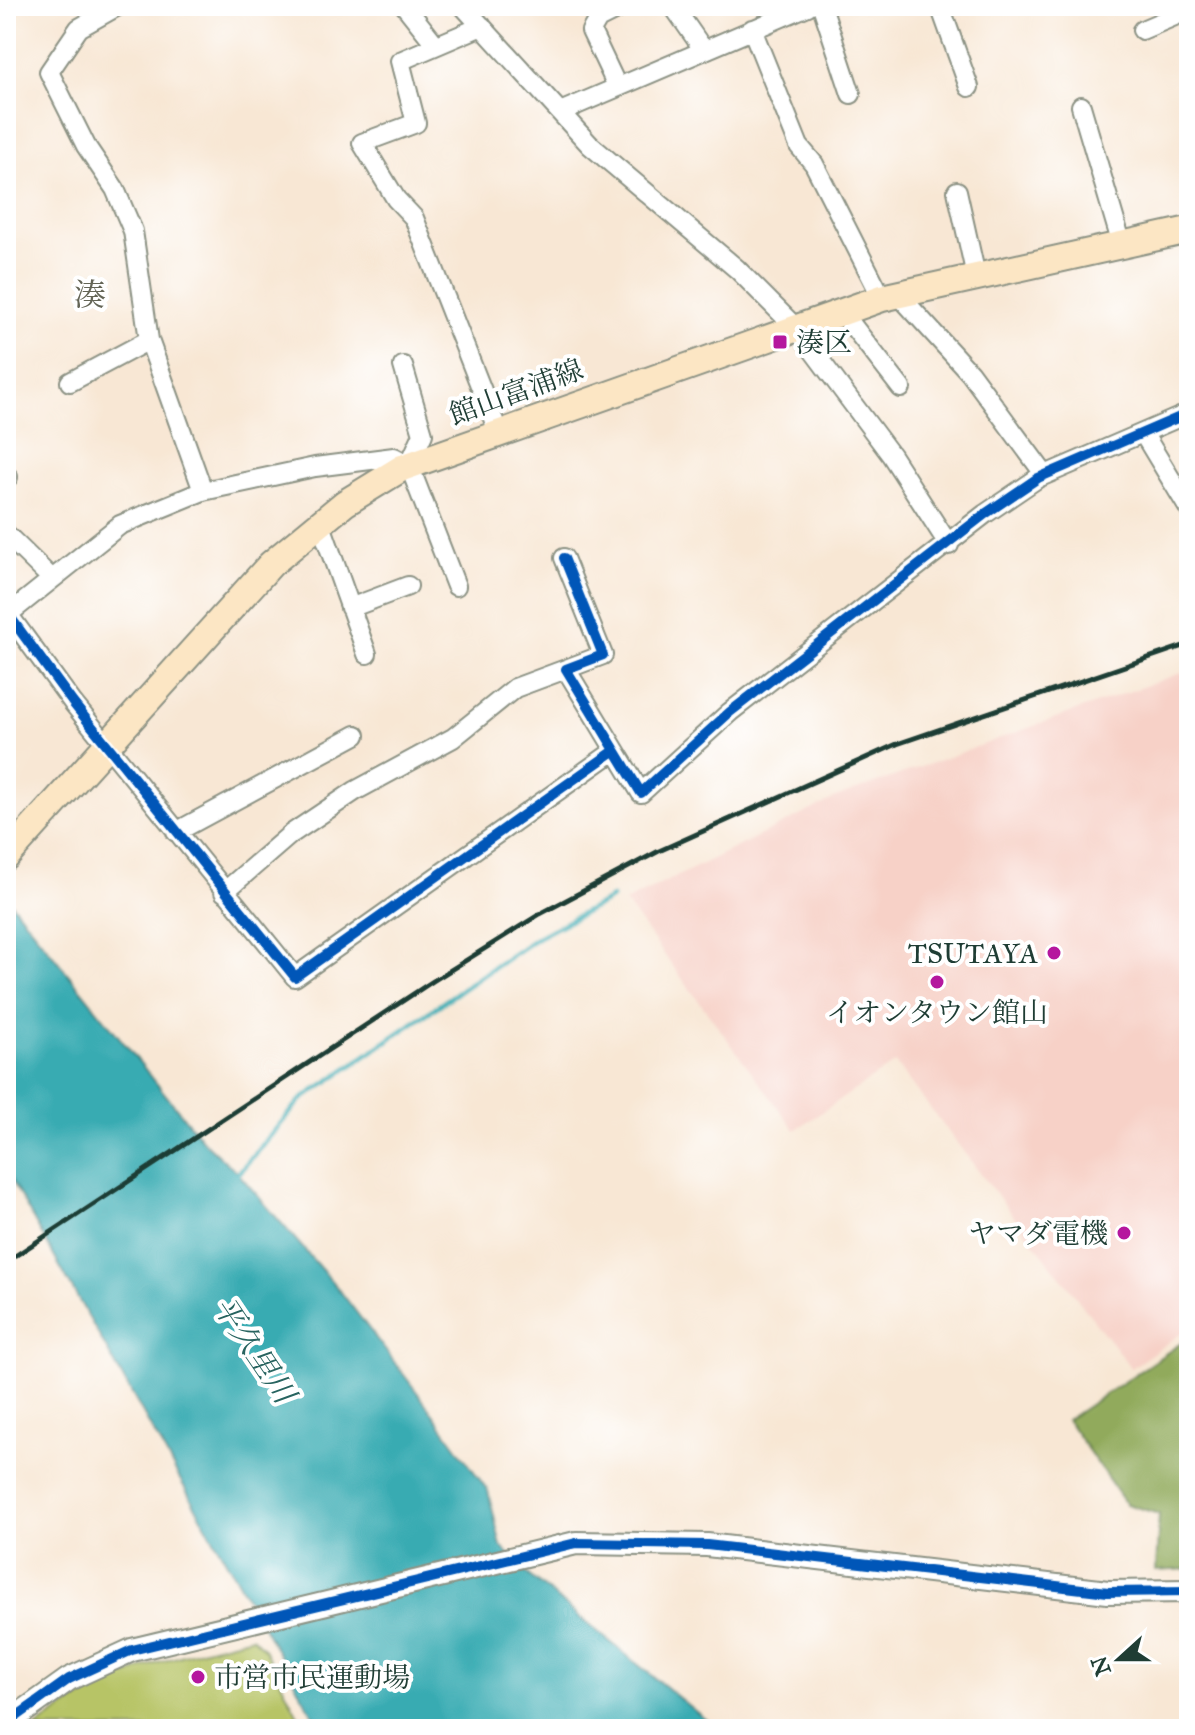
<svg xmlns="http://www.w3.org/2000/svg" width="1195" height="1735" viewBox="0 0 1195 1735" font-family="'IM FELL Great Primer','Noto Serif JP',serif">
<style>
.built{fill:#f7d1c7}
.green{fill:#b7c466;stroke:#6b804d;stroke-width:2}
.forest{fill:#91aa5b;stroke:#587448;stroke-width:2}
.water{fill:#38abb2;stroke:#2c7473;stroke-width:2}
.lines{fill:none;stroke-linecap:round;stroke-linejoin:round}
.stream{stroke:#38abb2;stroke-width:5}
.minor-casing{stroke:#8c9284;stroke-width:22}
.tertiary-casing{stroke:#8c9284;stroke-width:26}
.secondary-casing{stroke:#8c9284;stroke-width:30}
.minor{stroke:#fff;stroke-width:18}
.tertiary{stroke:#fff;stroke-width:22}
.secondary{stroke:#fce6c4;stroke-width:26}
.rail{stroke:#1f3d34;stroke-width:5}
.cycleway-casing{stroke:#fff;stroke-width:15}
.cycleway{stroke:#0057b8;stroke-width:10}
.poi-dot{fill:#b5179e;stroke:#fff;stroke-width:3}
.labels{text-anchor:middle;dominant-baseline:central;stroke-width:8;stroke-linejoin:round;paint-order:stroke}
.poi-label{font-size:28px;fill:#1f3d34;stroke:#fff;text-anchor:start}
.street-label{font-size:28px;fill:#1f3d34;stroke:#fff}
.water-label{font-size:30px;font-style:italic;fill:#286460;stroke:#fff}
.quarter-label{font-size:32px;fill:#646556;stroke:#fff}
</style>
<rect width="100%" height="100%" fill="#fff"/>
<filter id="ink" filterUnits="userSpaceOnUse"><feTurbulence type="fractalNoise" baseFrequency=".0125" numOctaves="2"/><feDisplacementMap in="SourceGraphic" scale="16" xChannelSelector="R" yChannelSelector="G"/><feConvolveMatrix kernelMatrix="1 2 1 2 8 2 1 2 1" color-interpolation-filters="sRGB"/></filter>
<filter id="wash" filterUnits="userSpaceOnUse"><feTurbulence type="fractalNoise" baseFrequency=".006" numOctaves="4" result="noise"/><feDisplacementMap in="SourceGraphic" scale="32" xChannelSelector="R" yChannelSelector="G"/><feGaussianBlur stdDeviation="1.8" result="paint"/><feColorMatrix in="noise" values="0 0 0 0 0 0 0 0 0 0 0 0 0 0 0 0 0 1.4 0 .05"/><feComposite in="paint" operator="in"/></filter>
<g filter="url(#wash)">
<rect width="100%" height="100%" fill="#f8e7d4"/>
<!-- built -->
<path class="built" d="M 1189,670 L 1189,1328 L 1131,1368 L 895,1063 L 795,1130 L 625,902 L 838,797 Z"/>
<!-- green -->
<path class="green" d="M 252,1637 L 264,1649 L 305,1729 L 34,1729 C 107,1675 164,1658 252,1637 Z"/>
<!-- forest -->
<path class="forest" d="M 1189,1338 L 1189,1569 L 1156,1571 L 1159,1514 L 1126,1504 L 1067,1420 Z"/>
<!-- water -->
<path class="water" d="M 6,897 L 203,1141 L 238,1173 L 340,1291 L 420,1396 L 488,1491 L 501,1546 L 521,1569 L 717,1729 L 321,1729 L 6,1171 Z"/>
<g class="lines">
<!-- stream -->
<path class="stream" d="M 234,1178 L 301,1100 L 538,937 L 612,898"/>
</g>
</g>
<g filter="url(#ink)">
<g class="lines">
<!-- minor casing -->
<g class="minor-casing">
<path id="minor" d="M 118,6 L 79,28 L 49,72 L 86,146 L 115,189 L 133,231 L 149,340 L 203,491
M 405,6 L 436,45
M 463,6 L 590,145 L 737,269 L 796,328 L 891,455 L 949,545
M 673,6 L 703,49
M 822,6 L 851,94
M 940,6 L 969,87
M 482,26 L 400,61 L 416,123 L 362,143 L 396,199 L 414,218 L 498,431
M 752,29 L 799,146 L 814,164 L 882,298
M 1142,30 L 1189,10
M 617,86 L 591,31 L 598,19 L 620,8
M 1081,106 L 1122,245
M 560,112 L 808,6
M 957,191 L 976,276
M 898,294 L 970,373 L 1045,475
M 842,312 L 901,388
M 403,366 L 423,434 L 409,465
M 70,382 L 149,340
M 1143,433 L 1189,509
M 6,479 L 8,477
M 320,522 L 367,654
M 6,534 L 52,579
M 564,558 L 603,655 L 566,669 L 641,793 L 730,712 L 985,514 L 1038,478 L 1189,413
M 350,608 L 408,586
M 8,614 L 73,703 L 295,977 L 614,751
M 6,616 L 120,525 L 203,491 L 315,467 L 394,457 L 409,465 L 456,586
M 176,832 L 356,735
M 224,892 L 291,834 L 355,791 L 453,738 L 515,688 L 566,669"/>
</g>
<!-- tertiary casing -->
<g class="tertiary-casing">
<path id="tertiary" d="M 6,1724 L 69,1679 L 132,1650 L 576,1543 L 707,1545 L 1108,1592 L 1189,1591"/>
</g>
<!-- secondary casing -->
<g class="secondary-casing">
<path id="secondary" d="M 6,857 L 271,564 L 345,503 L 402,468 L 882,298 L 1189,230"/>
</g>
<!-- minor -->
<use href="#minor" class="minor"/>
<!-- tertiary -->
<use href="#tertiary" class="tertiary"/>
<!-- secondary -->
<use href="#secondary" class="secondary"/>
<!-- rail -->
<path class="rail" d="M 6,1262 L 433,981 L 540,914 L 659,851 L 897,744 L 1189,644"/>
<!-- cycleway casing -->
<g class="cycleway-casing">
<path id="cycleway" d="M 564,558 L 603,655 L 566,669 L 641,793 L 730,712 L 985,514 L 1038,478 L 1189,413
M 8,614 L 73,703 L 295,977 L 614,751
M 6,1724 L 69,1679 L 132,1650 L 576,1543 L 707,1545 L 1108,1592 L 1189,1591"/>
</g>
<!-- cycleway -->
<use href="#cycleway" class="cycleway"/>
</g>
</g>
<!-- markers -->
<g class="poi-dot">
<rect x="772" y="334" width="16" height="16" rx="4"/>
<circle cx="1054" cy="953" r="8"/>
<circle cx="937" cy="982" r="8"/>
<circle cx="1124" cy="1233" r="8"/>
<circle cx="198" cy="1677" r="8"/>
</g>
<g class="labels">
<!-- poi labels -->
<g class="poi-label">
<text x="796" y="342">湊区</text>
<text x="1038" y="953" text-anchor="end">TSUTAYA</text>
<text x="937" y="1012" text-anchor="middle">イオンタウン館山</text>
<text x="1108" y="1233" text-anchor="end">ヤマダ電機</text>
<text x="214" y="1677">市営市民運動場</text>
</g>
<!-- street labels -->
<g class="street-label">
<text transform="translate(516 392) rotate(-20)">館山富浦線</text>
</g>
<!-- water labels -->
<g class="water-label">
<text transform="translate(254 1350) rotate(56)">平久里川</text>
</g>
<!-- quarter labels -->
<g class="quarter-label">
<text x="90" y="295">湊</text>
</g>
</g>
<!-- margin -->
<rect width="1195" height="1735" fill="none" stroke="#fff" stroke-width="32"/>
<!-- north arrow -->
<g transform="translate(1119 1659) rotate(249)" stroke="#ffffff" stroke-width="6" paint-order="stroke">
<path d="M0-6L14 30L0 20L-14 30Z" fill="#1f3d34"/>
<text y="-12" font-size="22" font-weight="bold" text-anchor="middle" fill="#1f3d34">N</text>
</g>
</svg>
